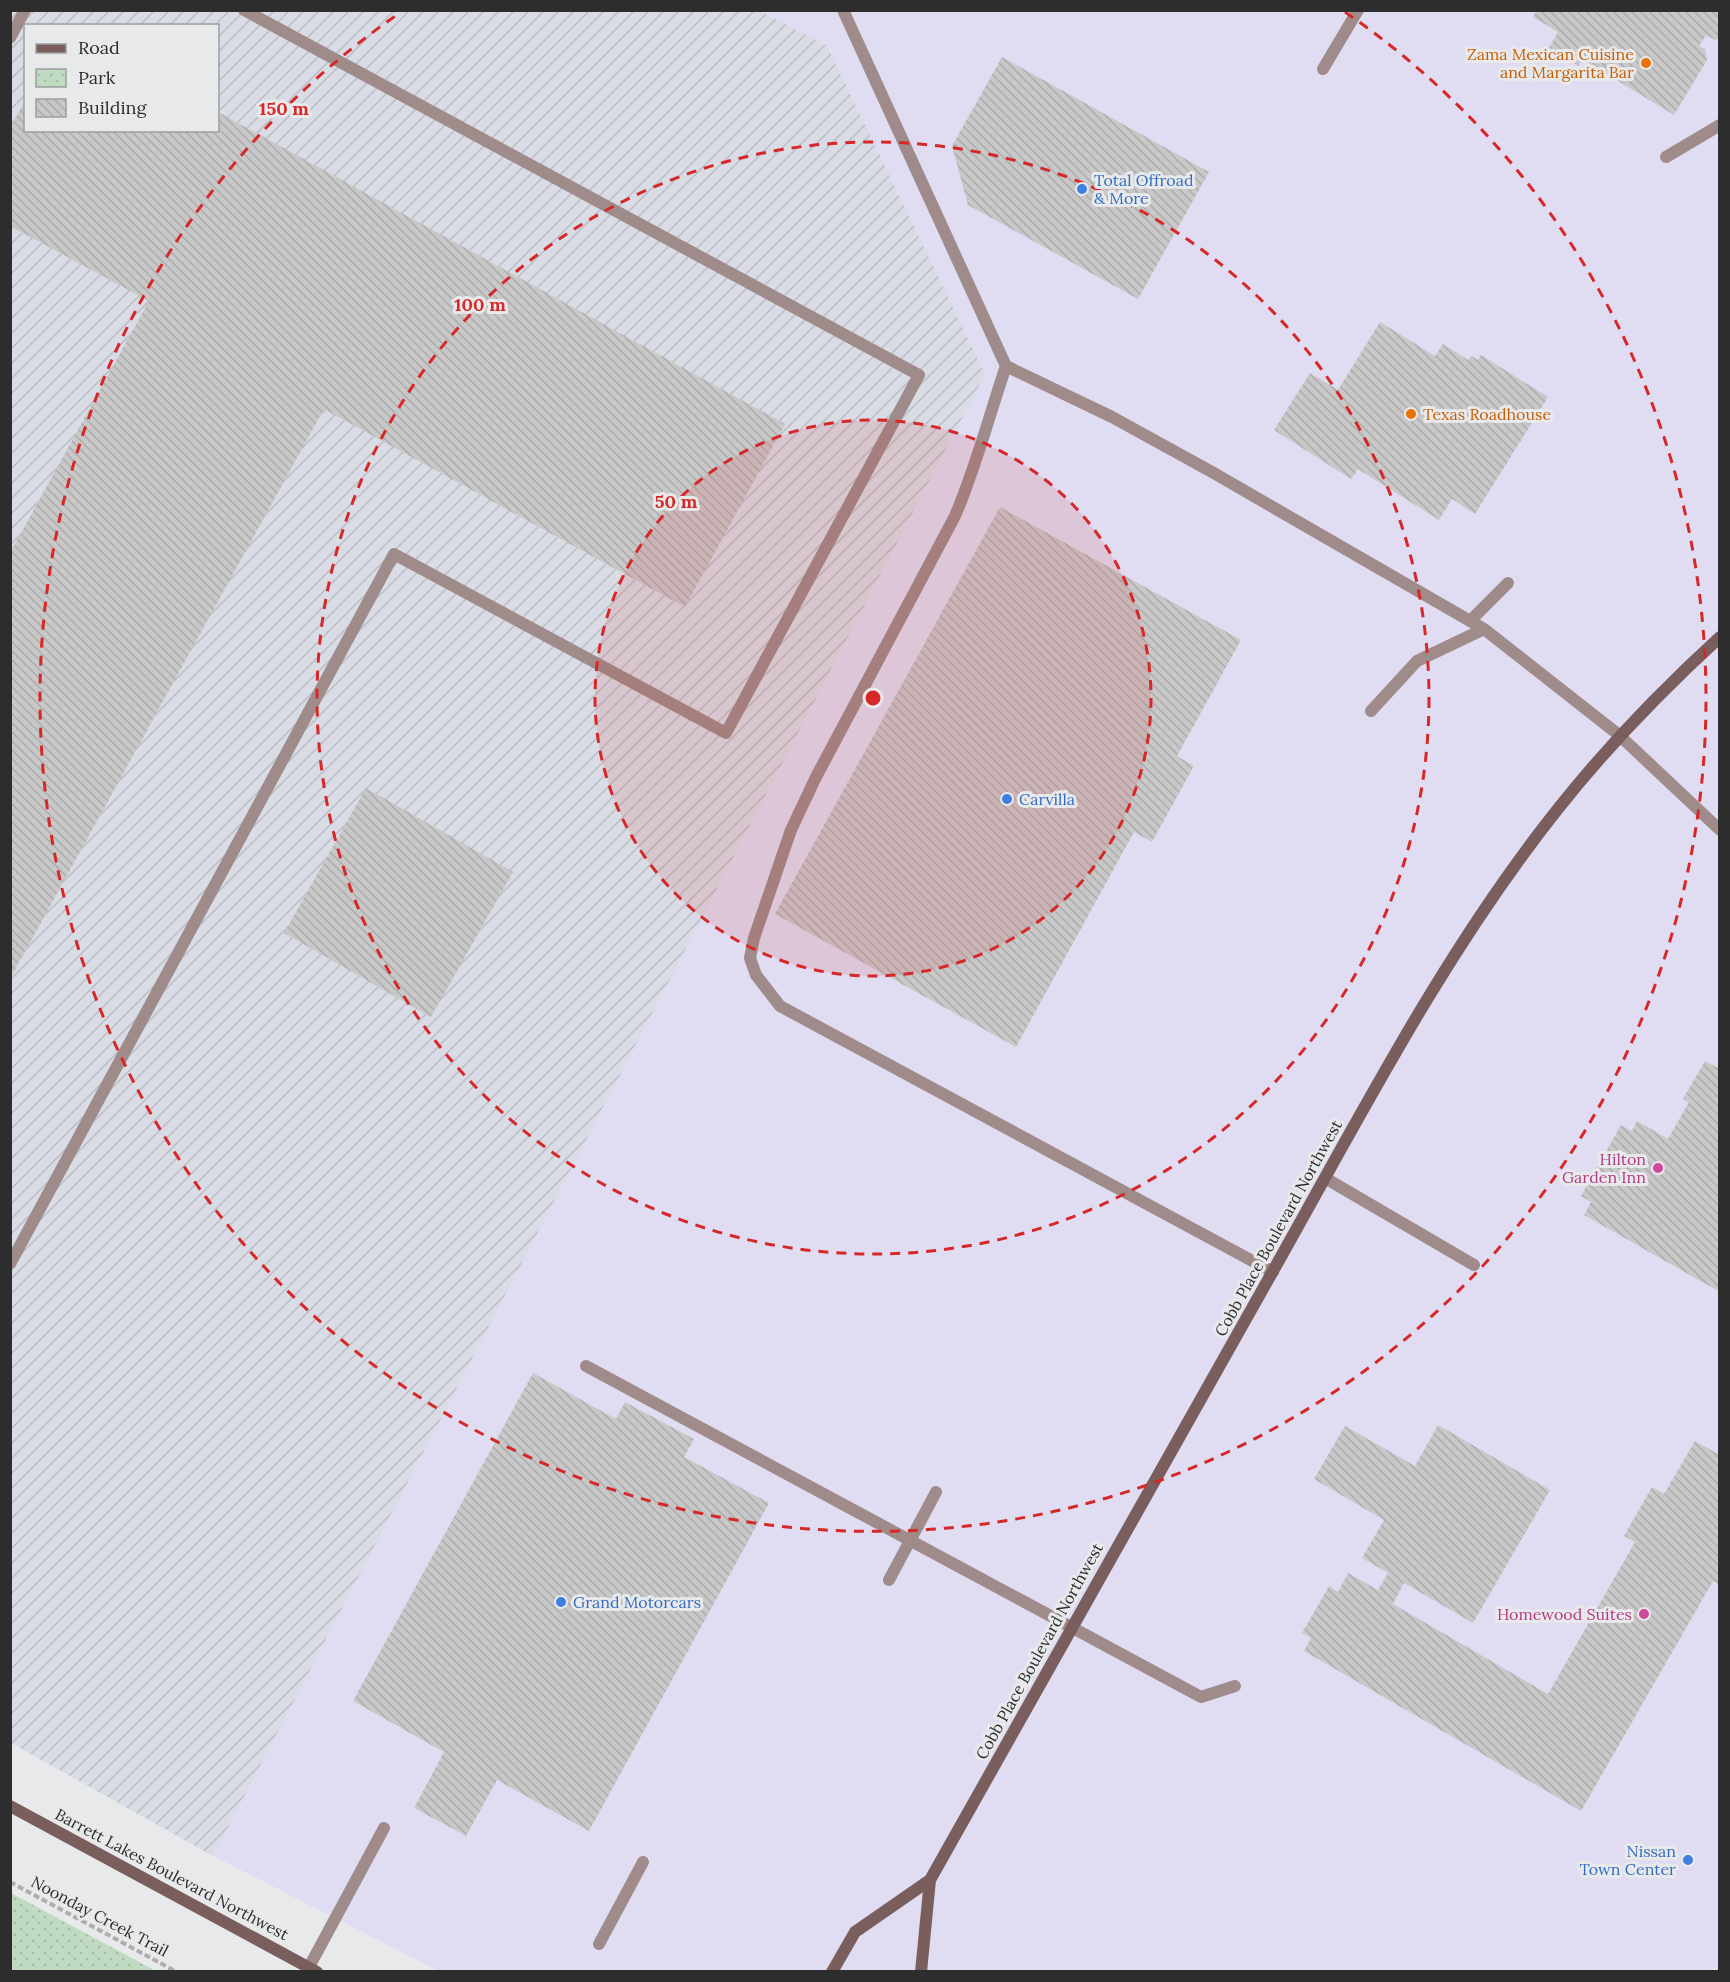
<svg xmlns="http://www.w3.org/2000/svg" width="1730" height="1982" viewBox="0 0 1730 1982" font-family="Lora,serif">
<style>
.commercial{fill:#e0dcf2}
.industrial{fill:url(#industrial-furrows);fill-rule:evenodd}
.park{fill:url(#park-dots)}
.building{fill:url(#building-back-hatch)}
.lines{fill:none;stroke-linecap:round;stroke-linejoin:round}
.path{stroke:#aeaeb0;stroke-width:4;stroke-dasharray:6 3;stroke-linecap:butt}
.lane{stroke:#9f8b8a;stroke-width:12}
.street{stroke:#9f8b8a;stroke-width:12}
.secondary{stroke:#7a5e5e;stroke-width:12}
.ring{fill:none;stroke:#d62828;stroke-width:3;stroke-dasharray:10 8}
.food-dot{fill:#e8710a;stroke:#e8e9eb;stroke-width:2}
.shop-dot{fill:#3f7fe0;stroke:#e8e9eb;stroke-width:2}
.hotel-dot{fill:#d1479c;stroke:#e8e9eb;stroke-width:2}
.labels{text-anchor:middle;dominant-baseline:central;stroke-width:6;stroke-linejoin:round;paint-order:stroke}
.food-label{font-size:16px;fill:#c56008;stroke:#e8e9eb;text-anchor:end}
.shop-label{font-size:16px;fill:#366cbe;stroke:#e8e9eb;text-anchor:start}
.hotel-label{font-size:16px;fill:#b23c85;stroke:#e8e9eb;text-anchor:end}
.street-label{font-size:16px;fill:#2d2d2e;stroke:#e8e9eb}
.centre{fill:#d62828;stroke:#e8e9eb;stroke-width:3}
.ring-label{font-size:18px;text-anchor:middle;font-weight:bold;fill:#d62828;stroke:#e8e9eb;stroke-width:6;stroke-linejoin:round;paint-order:stroke}
</style>
<defs>
<pattern id="industrial-furrows" width="10" height="10" patternUnits="userSpaceOnUse" patternTransform="scale(1.5)"><rect width="10" height="10" fill="#d9dce5"/><path d="M-1 1l2-2M0 10L10 0M9 11l2-2" fill="none" stroke="#bbbdc5"/></pattern>
<pattern id="park-dots" width="8" height="8" patternUnits="userSpaceOnUse" patternTransform="scale(1.5)"><rect width="8" height="8" fill="#c0dbc2"/><path d="M2 2h.1M6 6h.1" fill="none" stroke="#a5bca7" stroke-width="1.8" stroke-linecap="round"/></pattern>
<pattern id="building-back-hatch" width="6" height="6" patternUnits="userSpaceOnUse" patternTransform="scale(1.5)"><rect width="6" height="6" fill="#c9c8c9"/><path d="M-1 5l2 2M0 0l6 6M5-1l2 2" fill="none" stroke="#adacad"/></pattern>
</defs>
<rect width="100%" height="100%" fill="#e8e9eb"/>
<!-- commercial -->
<path class="commercial" d="M 760,11 L 1719,11 L 1719,1971 L 439,1971 L 213,1856 L 231,1820 L 827,46 Z"/>
<!-- industrial -->
<path class="industrial" d="M 11,11 L 760,11 L 827,46 L 985,374 L 213,1856 L 11,1743 ZM 26,26 L 218,26 L 218,130 L 26,130 Z"/>
<!-- park -->
<path class="park" d="M 10,1893 L 11,1893 L 156,1971 L 11,1971 Z"/>
<!-- building -->
<path class="building" d="M 1537,10 L 1720,10 L 1720,39 L 1715,40 L 1706,35 L 1699,46 L 1705,49 L 1707,60 L 1674,115 L 1582,59 L 1579,66 L 1549,48 L 1558,32 L 1533,17 Z
M 1002,57 L 1209,172 L 1138,299 L 968,205 L 952,146 Z
M 26,100 L 26,130 L 218,130 L 218,112 L 785,424 L 685,607 L 324,409 L 10,979 L 10,553 L 149,301 L 10,226 L 10,127 Z
M 1380,322 L 1435,356 L 1443,344 L 1468,360 L 1471,356 L 1478,360 L 1481,355 L 1548,397 L 1475,514 L 1452,499 L 1439,520 L 1358,469 L 1351,479 L 1274,430 L 1310,373 L 1338,390 Z
M 1000,507 L 1241,640 L 1177,756 L 1194,766 L 1152,842 L 1134,832 L 1016,1047 L 775,914 Z
M 366,788 L 513,872 L 431,1017 L 284,933 Z
M 1705,1061 L 1720,1069 L 1720,1292 L 1584,1215 L 1591,1202 L 1581,1196 L 1621,1125 L 1632,1131 L 1637,1121 L 1668,1139 L 1689,1102 L 1683,1099 Z
M 533,1373 L 616,1419 L 625,1402 L 694,1439 L 684,1457 L 769,1503 L 589,1831 L 497,1780 L 466,1836 L 414,1808 L 444,1752 L 353,1701 Z
M 1438,1425 L 1550,1490 L 1473,1623 L 1404,1583 L 1393,1604 L 1548,1694 L 1635,1542 L 1624,1536 L 1652,1487 L 1664,1494 L 1695,1441 L 1720,1455 L 1720,1585 L 1713,1581 L 1581,1811 L 1304,1651 L 1311,1638 L 1302,1633 L 1329,1586 L 1338,1592 L 1348,1573 L 1378,1590 L 1388,1573 L 1362,1558 L 1384,1520 L 1314,1479 L 1345,1426 L 1415,1466 Z"/>
<g class="lines">
<!-- path -->
<path class="path" d="M 10,1882 L 177,1972"/>
<!-- lane -->
<path class="lane" d="M 843,10 L 1006,366 L 1112,417 L 1212,472 L 1484,629 L 1619,735
M 10,38 L 25,10
M 1323,69 L 1358,10
M 1666,157 L 1720,125
M 1006,366 C 989,416 976,467 955,516 L 816,777 L 791,830 L 754,938 L 750,958 L 756,975 L 780,1006 L 1273,1272
M 1470,621 L 1508,583
M 1371,711 L 1417,661 L 1484,629
M 1325,1178 L 1474,1265
M 10,1264 L 394,554 L 726,733 L 919,375 L 244,10
M 586,1366 L 1201,1697 L 1235,1686
M 889,1580 L 936,1492
M 599,1944 L 643,1862
M 309,1967 L 384,1828"/>
<!-- street -->
<path class="street" d="M 1619,735 L 1720,830"/>
<!-- secondary -->
<path class="secondary" d="M 10,1806 L 317,1972
M 832,1972 L 855,1932 L 930,1880
M 921,1972 L 930,1880 C 1043,1677 1158,1474 1273,1271 C 1361,1115 1444,952 1557,810 C 1606,748 1661,691 1720,637"/>
</g>
<!-- distance rings -->
<circle cx="873" cy="698" r="278" fill="#d62828" fill-opacity=".12"/>
<g class="ring">
<circle cx="873" cy="698" r="278"/>
<circle cx="873" cy="698" r="556"/>
<path d="M1345 12A833 833 0 1 1 401 12"/>
</g>
<!-- markers -->
<g class="food-dot">
<circle cx="1646" cy="63" r="6"/>
<circle cx="1411" cy="414" r="6"/>
</g>
<g class="shop-dot">
<circle cx="1082" cy="189" r="6"/>
<circle cx="1007" cy="799" r="6"/>
<circle cx="561" cy="1602" r="6"/>
<circle cx="1688" cy="1860" r="6"/>
</g>
<g class="hotel-dot">
<circle cx="1658" cy="1168" r="6"/>
<circle cx="1644" cy="1614" r="6"/>
</g>
<g class="labels">
<!-- food labels -->
<g class="food-label">
<text x="1634" y="54">Zama Mexican Cuisine<tspan x="1634" dy="18">and Margarita Bar</tspan></text>
<text x="1423" y="414" text-anchor="start">Texas Roadhouse</text>
</g>
<!-- shop labels -->
<g class="shop-label">
<text x="1094" y="180">Total Offroad<tspan x="1094" dy="18">&amp; More</tspan></text>
<text x="1019" y="799">Carvilla</text>
<text x="573" y="1602">Grand Motorcars</text>
<text x="1676" y="1851" text-anchor="end">Nissan<tspan x="1676" dy="18">Town Center</tspan></text>
</g>
<!-- hotel labels -->
<g class="hotel-label">
<text x="1646" y="1159">Hilton<tspan x="1646" dy="18">Garden Inn</tspan></text>
<text x="1632" y="1614">Homewood Suites</text>
</g>
<!-- street labels -->
<g class="street-label">
<text transform="translate(1278 1228) rotate(-61)">Cobb Place Boulevard Northwest</text>
<text transform="translate(1039 1651) rotate(-61)">Cobb Place Boulevard Northwest</text>
<text transform="translate(172 1874) rotate(28)">Barrett Lakes Boulevard Northwest</text>
<text transform="translate(100 1916) rotate(28)">Noonday Creek Trail</text>
</g>
</g>
<circle cx="873" cy="698" r="9" class="centre"/>
<g class="ring-label">
<text x="284" y="115">150 m</text>
<text x="480" y="311">100 m</text>
<text x="676" y="508">50 m</text>
</g>
<!-- border -->
<rect width="1730" height="1982" fill="none" stroke="#2d2d2e" stroke-width="24"/>
<!-- legend -->
<rect x="24" y="24" width="195" height="108" fill="#e8e9eb" stroke="#9d9e9f" stroke-width="1.5"/>
<rect x="36" y="44" width="30" height="9" fill="#7a5e5e" stroke="#9d9e9f" stroke-width="1.5"/>
<text x="78" y="54" font-size="18" fill="#2d2d2e">Road</text>
<rect x="36" y="69" width="30" height="18" fill="url(#park-dots)" stroke="#9d9e9f" stroke-width="1.5"/>
<text x="78" y="84" font-size="18" fill="#2d2d2e">Park</text>
<rect x="36" y="99" width="30" height="18" fill="url(#building-back-hatch)" stroke="#9d9e9f" stroke-width="1.5"/>
<text x="78" y="114" font-size="18" fill="#2d2d2e">Building</text>
</svg>
